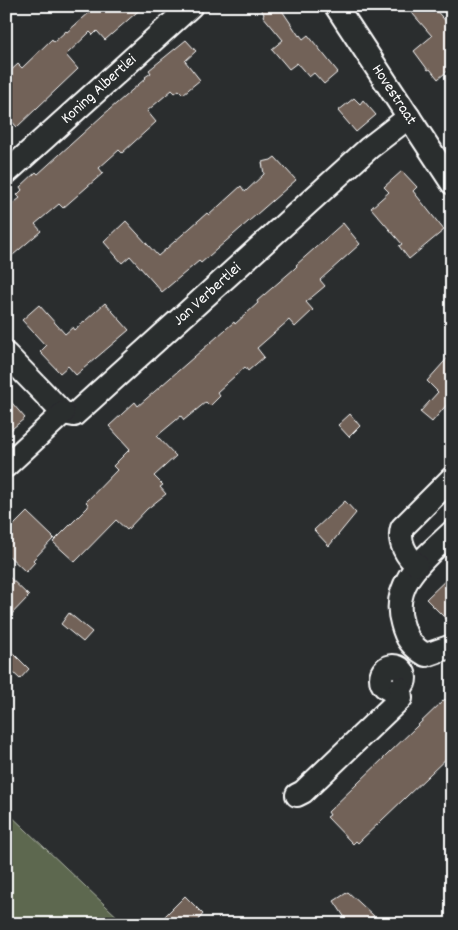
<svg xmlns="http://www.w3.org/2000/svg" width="458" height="930" viewBox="0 0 458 930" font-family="Dekko,sans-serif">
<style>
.pitch{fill:#5d684f;stroke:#aeb4a7}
.building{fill:#726259;stroke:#fff}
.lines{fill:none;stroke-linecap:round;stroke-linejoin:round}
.minor-casing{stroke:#fff;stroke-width:26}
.minor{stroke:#2a2d2e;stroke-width:22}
.labels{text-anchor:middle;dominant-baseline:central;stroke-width:4.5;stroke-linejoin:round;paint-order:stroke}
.street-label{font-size:16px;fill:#fff;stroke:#2a2d2e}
</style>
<rect width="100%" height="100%" fill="#2a2d2e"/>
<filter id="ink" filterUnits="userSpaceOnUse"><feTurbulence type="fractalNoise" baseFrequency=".02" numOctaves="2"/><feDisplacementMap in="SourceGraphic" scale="10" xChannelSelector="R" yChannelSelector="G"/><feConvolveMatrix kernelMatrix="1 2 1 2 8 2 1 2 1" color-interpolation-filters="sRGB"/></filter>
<g filter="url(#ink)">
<!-- pitch -->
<path class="pitch" d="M 6,811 L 125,924 L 6,924 Z"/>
<!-- building -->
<path class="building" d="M 97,6 L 144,6 L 105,40 L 97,31 L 93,35 L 90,32 L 66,55 L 78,69 L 17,127 L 6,115 L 6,75 L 18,64 L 22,68 L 52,39 L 54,42 L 66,31 L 67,32 Z
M 258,6 L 279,6 L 299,36 L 300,35 L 303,39 L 308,35 L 338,72 L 324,84 L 314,73 L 309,77 L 297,63 L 289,69 L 272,49 L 283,40 L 263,16 L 264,14 Z
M 406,6 L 432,6 L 452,28 L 452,58 L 447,63 L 451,68 L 438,79 L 430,69 L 428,70 L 414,51 L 432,36 Z
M 186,40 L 196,51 L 185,61 L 200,80 L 183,94 L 179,90 L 175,93 L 172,90 L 147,111 L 156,122 L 122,153 L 119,150 L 99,168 L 103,173 L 63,208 L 59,204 L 35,224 L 41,231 L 6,261 L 6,209 L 20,198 L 17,195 L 22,190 L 20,187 L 36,172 L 38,174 L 102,116 L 146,78 L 145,77 L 151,73 L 149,70 Z
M 354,98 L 360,104 L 363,100 L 376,115 L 356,132 L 338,111 Z
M 275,157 L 296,180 L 201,263 L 199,261 L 162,292 L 130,256 L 122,263 L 104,242 L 126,221 L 158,256 L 207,213 L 209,215 L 241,186 L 245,192 L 264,174 L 262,162 L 271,160 Z
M 402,171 L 417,187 L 413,191 L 444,230 L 409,259 L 399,246 L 402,244 L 371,208 L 389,192 L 384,187 Z
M 343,223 L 360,244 L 320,280 L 325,286 L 306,302 L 313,310 L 295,327 L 289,320 L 257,348 L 264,357 L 248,371 L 245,367 L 217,392 L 220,396 L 210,406 L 206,402 L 184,420 L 181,416 L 157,436 L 176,456 L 154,476 L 163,485 L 160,487 L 166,494 L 147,509 L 127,530 L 116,520 L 75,562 L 53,542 L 88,507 L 88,504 L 86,502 L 117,470 L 113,466 L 130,449 L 109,426 L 135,402 L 138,406 L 234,322 L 235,324 L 258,303 L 257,301 L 294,269 L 297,266 L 296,265 Z
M 105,303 L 129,330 L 76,375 L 68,366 L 60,373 L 40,352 L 46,346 L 22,320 L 39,305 L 65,334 L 73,327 L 75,330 Z
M 452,353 L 452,405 L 449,402 L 432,422 L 420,412 L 438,392 L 427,381 Z
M 6,396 L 25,418 L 6,434 Z
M 350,414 L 360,426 L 349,437 L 338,425 Z
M 345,501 L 356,513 L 329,546 L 314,530 Z
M 27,512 L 54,538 L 33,560 L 35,562 L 26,572 L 6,553 L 6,533 Z
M 6,574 L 29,596 L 6,620 Z
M 452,574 L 452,625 L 426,599 Z
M 69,613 L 92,632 L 83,642 L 61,624 Z
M 6,646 L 29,669 L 20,679 L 6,666 Z
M 445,699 L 452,707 L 452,753 L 358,843 L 356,841 L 353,844 L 327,817 L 330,815 L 328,812 Z
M 348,892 L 374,916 L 361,924 L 349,924 L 334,901 Z
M 185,896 L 203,914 L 195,924 L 157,924 Z"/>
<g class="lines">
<!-- minor casing -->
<g class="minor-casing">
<g id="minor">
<path id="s1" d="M 336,6 L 452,183"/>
<path id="s2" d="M 6,173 L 191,6"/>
<path d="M 6,354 L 63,413"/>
<path id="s3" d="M 63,413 L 74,415 L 369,148 L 409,117"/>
<path d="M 6,466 L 63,413"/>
<path d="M 452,532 C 426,557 390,583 402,623 C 406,639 412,647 426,655 L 452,646"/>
<path d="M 417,565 C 406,556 398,542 402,528 L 452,478"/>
<circle cx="393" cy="678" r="12"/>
<path d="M 297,795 L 303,792 L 401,698 L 400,688"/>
</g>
</g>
<!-- minor -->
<use href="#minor" class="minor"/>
</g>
</g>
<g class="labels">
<!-- street labels -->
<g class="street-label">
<text stroke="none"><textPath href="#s2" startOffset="125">Koning Albertlei</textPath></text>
<text stroke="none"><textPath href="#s1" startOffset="106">Hovestraat</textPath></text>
<text stroke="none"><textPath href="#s3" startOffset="191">Jan Verbertlei</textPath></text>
</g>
</g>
<!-- margin -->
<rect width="458" height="930" fill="none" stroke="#2a2d2e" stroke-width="25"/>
<rect x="12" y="12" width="433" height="905" fill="none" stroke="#fff" stroke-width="2" filter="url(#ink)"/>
</svg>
